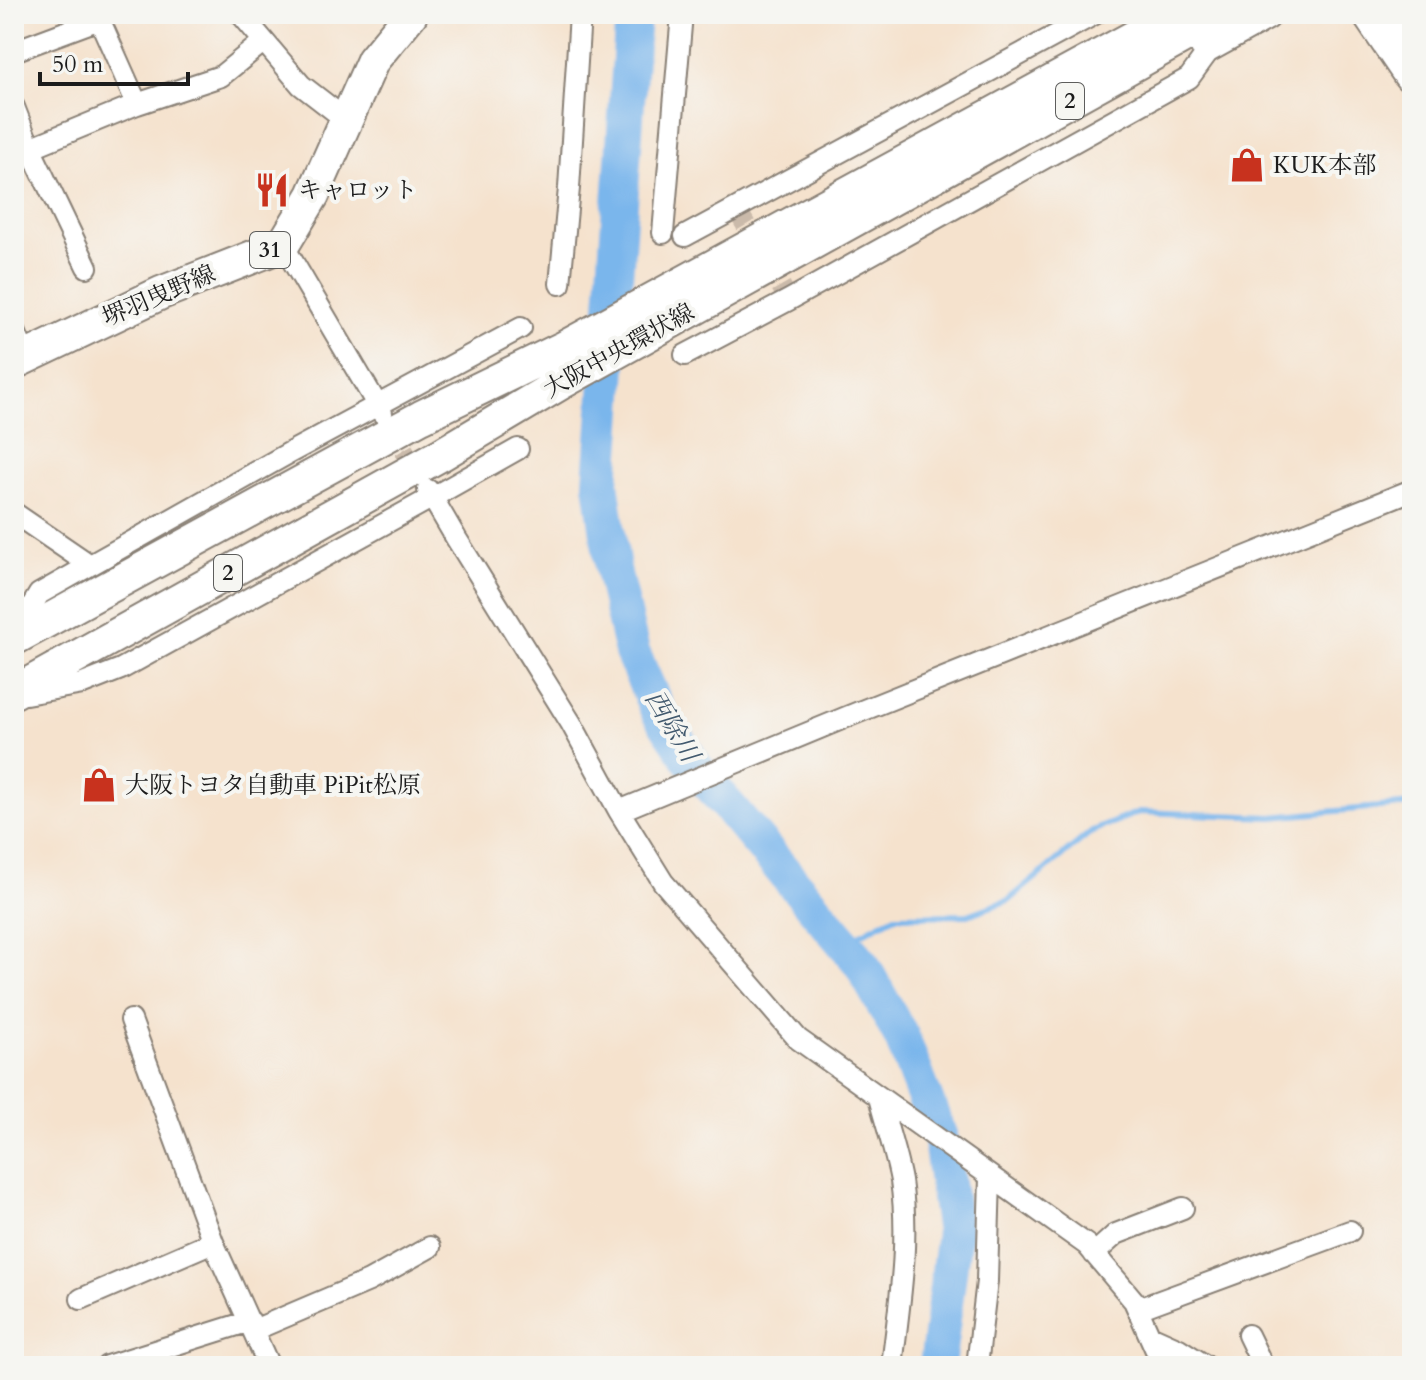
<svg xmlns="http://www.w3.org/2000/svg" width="1426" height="1380" viewBox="0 0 1426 1380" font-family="Cardo,'Noto Serif JP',serif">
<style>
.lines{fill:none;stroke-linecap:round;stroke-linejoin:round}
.stream{stroke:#7ab6ec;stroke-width:6}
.river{stroke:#7ab6ec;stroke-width:36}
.street-tunnel{stroke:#cabaaa;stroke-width:20;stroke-dasharray:20 10;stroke-linecap:butt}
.street-casing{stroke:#887f74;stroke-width:24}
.primary-casing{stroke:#887f74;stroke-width:36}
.highway-casing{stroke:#887f74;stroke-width:42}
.street{stroke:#fff;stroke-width:20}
.primary{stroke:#fff;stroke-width:32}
.highway{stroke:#fff;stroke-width:38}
.labels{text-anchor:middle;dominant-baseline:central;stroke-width:8;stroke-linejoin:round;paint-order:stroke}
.shield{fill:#f6f6f2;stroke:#5d5d5c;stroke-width:2}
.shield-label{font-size:22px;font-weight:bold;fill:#1c1c1c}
.poi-label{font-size:24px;fill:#1c1c1c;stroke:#f6f6f2;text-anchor:start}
.street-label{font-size:24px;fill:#1c1c1c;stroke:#f6f6f2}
.water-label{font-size:26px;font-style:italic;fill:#425a6f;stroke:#f6f6f2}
</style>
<rect width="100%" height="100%" fill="#f6f6f2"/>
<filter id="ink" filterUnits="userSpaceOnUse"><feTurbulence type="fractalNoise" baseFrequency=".0125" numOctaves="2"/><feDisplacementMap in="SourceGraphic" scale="16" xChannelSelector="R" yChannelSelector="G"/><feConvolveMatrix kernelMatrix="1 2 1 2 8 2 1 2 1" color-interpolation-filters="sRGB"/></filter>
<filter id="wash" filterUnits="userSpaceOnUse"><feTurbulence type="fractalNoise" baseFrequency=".006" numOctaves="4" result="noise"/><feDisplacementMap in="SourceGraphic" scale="32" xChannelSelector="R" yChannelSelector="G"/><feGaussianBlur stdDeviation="1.8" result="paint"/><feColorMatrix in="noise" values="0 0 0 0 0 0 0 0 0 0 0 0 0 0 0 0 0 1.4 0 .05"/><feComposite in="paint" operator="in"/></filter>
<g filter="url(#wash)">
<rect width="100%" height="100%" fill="#f5e2cd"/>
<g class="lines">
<!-- stream -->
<path class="stream" d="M 844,943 L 895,916 L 968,915 L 1009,900 L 1092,831 L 1139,812 L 1272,817 L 1412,804"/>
<!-- river -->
<path class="river" d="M 633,14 L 601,483 L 613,570 L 632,652 L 658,711 L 696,768 L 861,963 L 902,1038 L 941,1140 L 954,1233 L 937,1366"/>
</g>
</g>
<g filter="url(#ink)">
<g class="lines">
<!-- street-tunnel -->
<path class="street-tunnel" d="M 736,208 L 789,300
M 388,424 L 421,478"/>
<!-- street casing -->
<g class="street-casing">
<path id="street" d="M 97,14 L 137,104
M 241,14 L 301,85 L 345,119
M 14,51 L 100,19
M 14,107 L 30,148 L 87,267
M 30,148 L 137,104 L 221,76 L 264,41
M 663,233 L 682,14
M 685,236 L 1095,14
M 283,245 L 382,413
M 560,284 L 569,188 L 580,14
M 14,329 L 26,357
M 685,355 L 789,300 L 1189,78 L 1216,41
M 428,490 L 456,538 L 571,723 L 619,811 L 663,882 L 798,1039 L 1087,1245 L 1134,1301 L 1163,1366
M 14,513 L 90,565
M 14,635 L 39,594 L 289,453 L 521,328
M 26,694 L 83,684 L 121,669 L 433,497 L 518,449
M 619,811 L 849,716 L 1412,490
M 131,1020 L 213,1242 L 269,1366
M 879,1097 C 886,1125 896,1153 901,1181 C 910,1242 899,1305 892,1366
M 1094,1254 L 1116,1234 L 1183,1208
M 81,1299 L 213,1242
M 1138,1309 L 1350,1231
M 254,1330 L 369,1281 L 430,1247
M 1248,1335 L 1263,1366
M 1150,1336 L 1179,1349 L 1206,1366
M 107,1366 L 250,1321
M 977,1366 L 987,1281 L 990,1177"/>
</g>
<!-- primary casing -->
<g class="primary-casing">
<path id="primary" d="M 1207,46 L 1265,14
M 14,363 L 161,293 L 283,245 L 313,195 L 373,60 L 411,14
M 14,639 L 421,417 L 563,348 L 1176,14
M 14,692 L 442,454 L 561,383 L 1225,14"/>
</g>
<!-- highway casing -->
<g class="highway-casing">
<path id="highway" d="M 1372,14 L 1412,73
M 1406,14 L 1412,22"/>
</g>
<!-- street -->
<use href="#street" class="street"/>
<!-- primary -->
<use href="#primary" class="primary"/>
<!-- highway -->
<use href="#highway" class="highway"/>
</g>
</g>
<!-- icons -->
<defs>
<g id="shop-bare" transform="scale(2.76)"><path d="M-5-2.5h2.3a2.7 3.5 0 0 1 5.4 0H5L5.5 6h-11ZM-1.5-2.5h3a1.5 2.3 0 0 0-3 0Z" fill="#c8321e" stroke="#f6f6f2" stroke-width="2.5" paint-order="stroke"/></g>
<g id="restaurant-bare" transform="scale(2.76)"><path d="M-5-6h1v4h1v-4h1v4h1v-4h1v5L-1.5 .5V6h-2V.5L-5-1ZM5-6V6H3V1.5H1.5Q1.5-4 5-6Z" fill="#c8321e" stroke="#f6f6f2" stroke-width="2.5" paint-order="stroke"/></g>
</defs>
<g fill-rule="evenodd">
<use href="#shop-bare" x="1247" y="165"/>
<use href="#restaurant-bare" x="272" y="190"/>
<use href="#shop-bare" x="99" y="785"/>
</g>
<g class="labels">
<!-- shield labels -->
<g class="shield">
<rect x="1056" y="83" width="28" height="36" rx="6"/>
<rect x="250" y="232" width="40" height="36" rx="6"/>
<rect x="214" y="555" width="28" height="36" rx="6"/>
</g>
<g class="shield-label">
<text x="1070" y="101">2</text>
<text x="270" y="250">31</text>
<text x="228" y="573">2</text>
</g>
<!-- poi labels -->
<g class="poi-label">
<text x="1273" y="165">KUK本部</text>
<text x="298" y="190">キャロット</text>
<text x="125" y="785">大阪トヨタ自動車 PiPit松原</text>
</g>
<!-- street labels -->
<g class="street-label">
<text transform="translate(159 296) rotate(-23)">堺羽曳野線</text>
<text transform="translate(619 351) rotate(-29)">大阪中央環状線</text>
</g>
<!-- water labels -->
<g class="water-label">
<text transform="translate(672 726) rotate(59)">西除川</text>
</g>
</g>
<!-- margin -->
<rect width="1426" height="1380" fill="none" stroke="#f6f6f2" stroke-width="48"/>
<!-- scale -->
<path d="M40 72v12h148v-12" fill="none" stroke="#1c1c1c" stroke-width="4"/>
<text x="52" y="72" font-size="24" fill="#1c1c1c" stroke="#f6f6f2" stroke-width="6" paint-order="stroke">50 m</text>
</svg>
